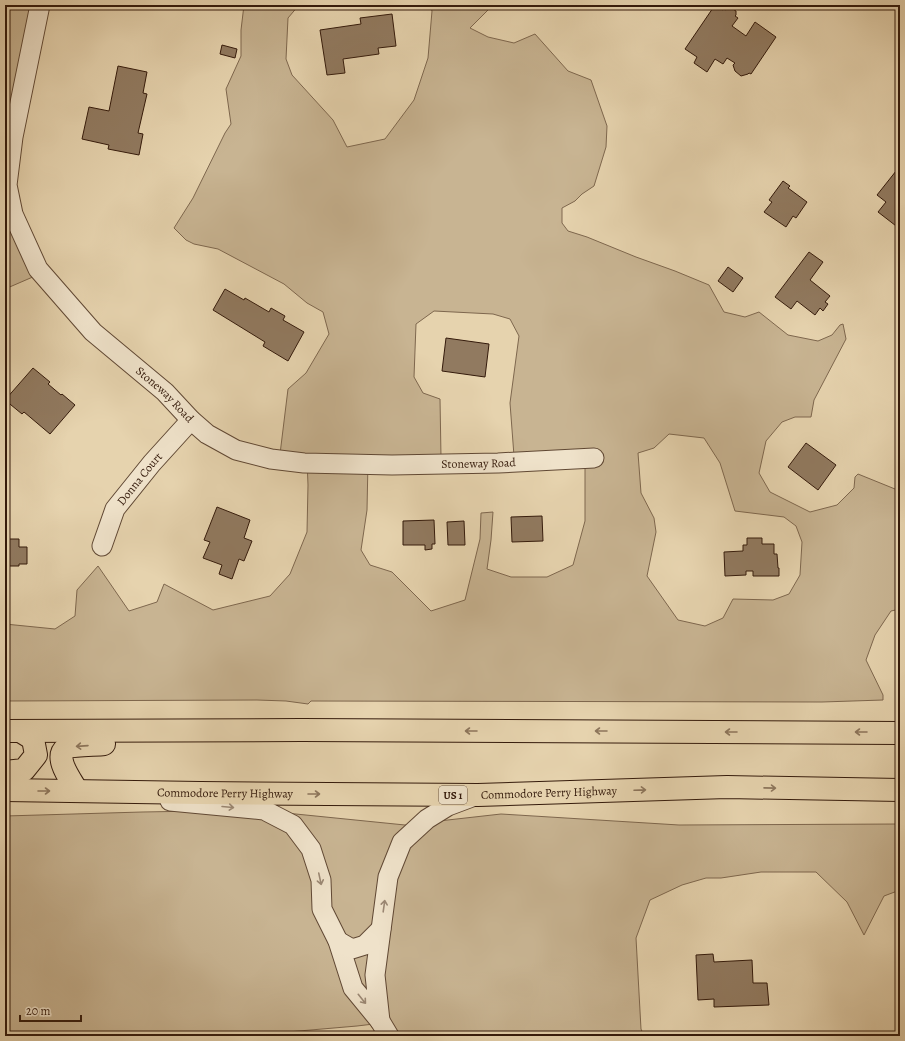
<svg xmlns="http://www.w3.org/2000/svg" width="905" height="1041" viewBox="0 0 905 1041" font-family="Alegreya,serif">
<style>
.green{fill:#c8b492;stroke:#7e674e;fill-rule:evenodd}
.building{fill:#917a60;stroke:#341a0b}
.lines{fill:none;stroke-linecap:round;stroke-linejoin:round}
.minor-casing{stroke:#604834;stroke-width:21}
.highway-casing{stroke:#341a0b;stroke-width:24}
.minor{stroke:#efe2ca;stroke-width:19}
.highway{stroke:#e6d3ae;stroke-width:22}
.oneway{stroke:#8d765c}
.oneway2{stroke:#9b8874}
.labels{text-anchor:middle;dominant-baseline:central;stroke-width:3;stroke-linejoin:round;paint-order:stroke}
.shield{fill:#efe2ca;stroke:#6c5644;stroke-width:1}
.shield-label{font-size:11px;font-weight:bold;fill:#341a0b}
.street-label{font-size:12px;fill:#341a0b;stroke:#efe2ca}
</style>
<rect width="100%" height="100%" fill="#e6d3ae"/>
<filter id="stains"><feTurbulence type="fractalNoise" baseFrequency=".005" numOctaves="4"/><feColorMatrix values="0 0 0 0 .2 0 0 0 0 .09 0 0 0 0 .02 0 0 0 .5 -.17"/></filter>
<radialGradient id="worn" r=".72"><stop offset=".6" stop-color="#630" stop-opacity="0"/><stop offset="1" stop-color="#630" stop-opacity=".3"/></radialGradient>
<!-- green -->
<path class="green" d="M 5,5 L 36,5 L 6,181 L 42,273 L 5,289 Z
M 244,5 L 299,5 L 288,18 L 286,59 L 292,75 L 333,120 L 347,147 L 385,139 L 414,100 L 428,58 L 432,11 L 430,5 L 493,5 L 470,28 L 488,37 L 514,43 L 535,34 L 568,71 L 591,80 L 607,126 L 606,147 L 594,186 L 582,194 L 575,201 L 562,208 L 562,223 L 568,231 L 587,237 L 636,257 L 675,271 L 709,285 L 724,312 L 745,317 L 759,312 L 788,335 L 818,341 L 832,335 L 840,325 L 843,324 L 846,339 L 814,400 L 811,417 L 795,417 L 782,422 L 766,441 L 759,473 L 770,492 L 810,512 L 837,505 L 854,488 L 855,477 L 858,474 L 895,489 L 900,489 L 900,609 L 891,611 L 875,635 L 866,660 L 883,695 L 883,700 L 822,702 L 311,701 L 308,704 L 286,701 L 257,700 L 5,701 L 5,624 L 55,629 L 75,616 L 77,590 L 98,566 L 129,611 L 157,602 L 164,584 L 213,610 L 270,596 L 290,574 L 307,532 L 308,485 L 307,460 L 280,454 L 288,389 L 306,373 L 329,334 L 323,312 L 307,303 L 284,284 L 218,249 L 194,244 L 186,240 L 174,228 L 193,198 L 225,133 L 231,124 L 226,89 L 241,56 L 241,30 ZM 434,311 L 493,314 L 510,319 L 519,336 L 510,403 L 514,456 L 585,455 L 585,521 L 573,565 L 547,577 L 511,577 L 487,569 L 491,540 L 493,512 L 481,513 L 480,539 L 465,600 L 431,611 L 392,572 L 370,565 L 361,550 L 367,510 L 368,461 L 441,457 L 440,399 L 423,393 L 414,377 L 416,324 ZM 669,434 L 704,438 L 720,463 L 735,511 L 784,517 L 796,526 L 802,542 L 800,575 L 789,594 L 773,600 L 733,599 L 723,618 L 705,626 L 678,620 L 647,576 L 656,532 L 654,518 L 641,493 L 638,453 L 654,448 Z
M 256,810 L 405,825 L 423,824 L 430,822 L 501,814 L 679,825 L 900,824 L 900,890 L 884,896 L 864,935 L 847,902 L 816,872 L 761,872 L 721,878 L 706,878 L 682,885 L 650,900 L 636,938 L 641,1029 L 644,1036 L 391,1036 L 382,1023 L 357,1026 L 241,1036 L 5,1036 L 5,816 L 142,812 Z"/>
<!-- building -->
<path class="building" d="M 715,5 L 723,10 L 723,8 L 726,10 L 727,9 L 731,8 L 736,11 L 736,15 L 735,16 L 738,18 L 732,26 L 746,36 L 755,22 L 776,37 L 751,74 L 749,73 L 748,74 L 741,76 L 735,71 L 733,65 L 735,63 L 727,58 L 723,64 L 715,59 L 707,72 L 694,63 L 697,57 L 685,49 Z
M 392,14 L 396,46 L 378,48 L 379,54 L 343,59 L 345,73 L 327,75 L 320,30 L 361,24 L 360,18 Z
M 222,45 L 237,49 L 235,58 L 220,54 Z
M 118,66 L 147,72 L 143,93 L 147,94 L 138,133 L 143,134 L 139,155 L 108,149 L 109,145 L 82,139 L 89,107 L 109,111 Z
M 900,166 L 900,229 L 878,212 L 886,202 L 877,195 Z
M 783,181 L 790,186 L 788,188 L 807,202 L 796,218 L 793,216 L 786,227 L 764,212 L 772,202 L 769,200 Z
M 809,252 L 823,262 L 810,280 L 830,296 L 825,302 L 828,304 L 823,311 L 820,308 L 815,315 L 797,301 L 791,309 L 775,297 Z
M 728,267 L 743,278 L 733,292 L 718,281 Z
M 225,289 L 244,300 L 245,298 L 269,312 L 271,308 L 285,316 L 283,320 L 304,332 L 288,361 L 263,346 L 265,342 L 213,310 Z
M 446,338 L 489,344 L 485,377 L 442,371 Z
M 33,368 L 50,382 L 48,384 L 61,395 L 62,394 L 75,405 L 50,434 L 24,412 L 22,414 L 5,400 Z
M 806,443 L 836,465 L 818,490 L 788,467 Z
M 217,507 L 250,520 L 244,538 L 252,541 L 244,561 L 239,559 L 232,579 L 219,574 L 222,565 L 203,558 L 210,542 L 204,540 Z
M 542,516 L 543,541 L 512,542 L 511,517 Z
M 434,520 L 435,544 L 432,544 L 432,549 L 425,550 L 425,545 L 403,545 L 403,521 Z
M 464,521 L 465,545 L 448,545 L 447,522 Z
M 747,538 L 762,538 L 762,544 L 774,544 L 774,554 L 777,554 L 778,568 L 779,568 L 779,576 L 753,576 L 753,571 L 746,571 L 746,575 L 725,576 L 724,552 L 743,551 L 743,545 L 747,545 Z
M 5,539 L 19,539 L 19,547 L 27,547 L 27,564 L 19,564 L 19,566 L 5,566 Z
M 713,954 L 714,962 L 752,960 L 753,983 L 767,983 L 769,1005 L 714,1007 L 714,999 L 698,1000 L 696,955 Z"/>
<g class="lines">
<!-- minor casing -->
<g class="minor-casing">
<g id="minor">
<path id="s1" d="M 40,5 L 13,137 L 7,185 L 13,214 L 38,269 L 93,332 L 165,392 L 191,420 L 207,434 L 236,450 L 271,459 L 304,463 L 392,465 L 498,463 L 594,458"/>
<path id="s2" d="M 102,546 L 115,509 L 152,463 L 191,420"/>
<path d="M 170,801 L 264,810 L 293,825 L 311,849 L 321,880 L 322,909 L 338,941 L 353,988 L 380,1021 L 375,975 L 388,877 L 402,842 L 427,819 L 448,806 L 472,797"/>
<path d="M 338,941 L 352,949 L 365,945 L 381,929"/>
<path d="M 380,1021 L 389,1036"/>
</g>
</g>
<!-- highway casing -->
<g class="highway-casing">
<g id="highway">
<path d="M 5,731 L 302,730 L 900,733"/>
<path d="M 5,772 L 24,770 L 36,755 L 33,739 L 20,731"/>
<path id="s3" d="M 5,790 L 200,793 L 478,795 L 727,787 L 900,790"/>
<path d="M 77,791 C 72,781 53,758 66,748 C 71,745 96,745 104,744"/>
</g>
</g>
<!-- minor -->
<use href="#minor" class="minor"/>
<!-- highway -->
<use href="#highway" class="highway"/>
</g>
<!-- one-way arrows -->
<defs><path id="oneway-shaft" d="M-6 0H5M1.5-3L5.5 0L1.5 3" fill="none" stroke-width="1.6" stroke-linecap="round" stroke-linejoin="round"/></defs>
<g class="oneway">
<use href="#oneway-shaft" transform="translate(471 731) rotate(-180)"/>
<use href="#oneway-shaft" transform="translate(601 731) rotate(-180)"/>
<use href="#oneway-shaft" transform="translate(731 732) rotate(-180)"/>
<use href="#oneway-shaft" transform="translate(861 732) rotate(-180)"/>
<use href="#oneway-shaft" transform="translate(82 746) rotate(176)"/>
<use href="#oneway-shaft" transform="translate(770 788) rotate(1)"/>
<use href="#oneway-shaft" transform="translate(640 790) rotate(-2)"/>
<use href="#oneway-shaft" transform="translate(44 791)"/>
<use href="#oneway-shaft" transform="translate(314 794)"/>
</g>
<g class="oneway2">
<use href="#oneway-shaft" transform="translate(228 807) rotate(5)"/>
<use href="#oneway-shaft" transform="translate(320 879) rotate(78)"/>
<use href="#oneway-shaft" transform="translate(384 906) rotate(-82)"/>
<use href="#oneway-shaft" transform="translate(362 999) rotate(51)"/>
</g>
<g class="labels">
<!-- shield labels -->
<rect class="shield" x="439" y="786" width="28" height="18" rx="3"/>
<g class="shield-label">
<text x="453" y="795">US 1</text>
</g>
<!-- street labels -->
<g class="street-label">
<text stroke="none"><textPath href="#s1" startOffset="452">Stoneway Road</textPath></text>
<text stroke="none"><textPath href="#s1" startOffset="787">Stoneway Road</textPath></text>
<text stroke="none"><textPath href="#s2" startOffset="78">Donna Court</textPath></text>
<text stroke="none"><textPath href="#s3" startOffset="220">Commodore Perry Highway</textPath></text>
<text stroke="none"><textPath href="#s3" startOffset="544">Commodore Perry Highway</textPath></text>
</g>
</g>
<!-- margin -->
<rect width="905" height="1041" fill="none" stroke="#e6d3ae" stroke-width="20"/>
<rect x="6" y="6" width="893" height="1029" fill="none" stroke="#341a0b" stroke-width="2"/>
<rect x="10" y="10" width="885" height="1021" fill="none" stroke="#341a0b"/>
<!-- scale -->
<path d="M20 1015v6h61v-6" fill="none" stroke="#341a0b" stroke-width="2"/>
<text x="26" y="1015" font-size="12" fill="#341a0b" stroke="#efe2ca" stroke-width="3" paint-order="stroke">20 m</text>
<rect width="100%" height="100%" filter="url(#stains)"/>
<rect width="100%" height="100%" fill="url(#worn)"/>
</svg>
